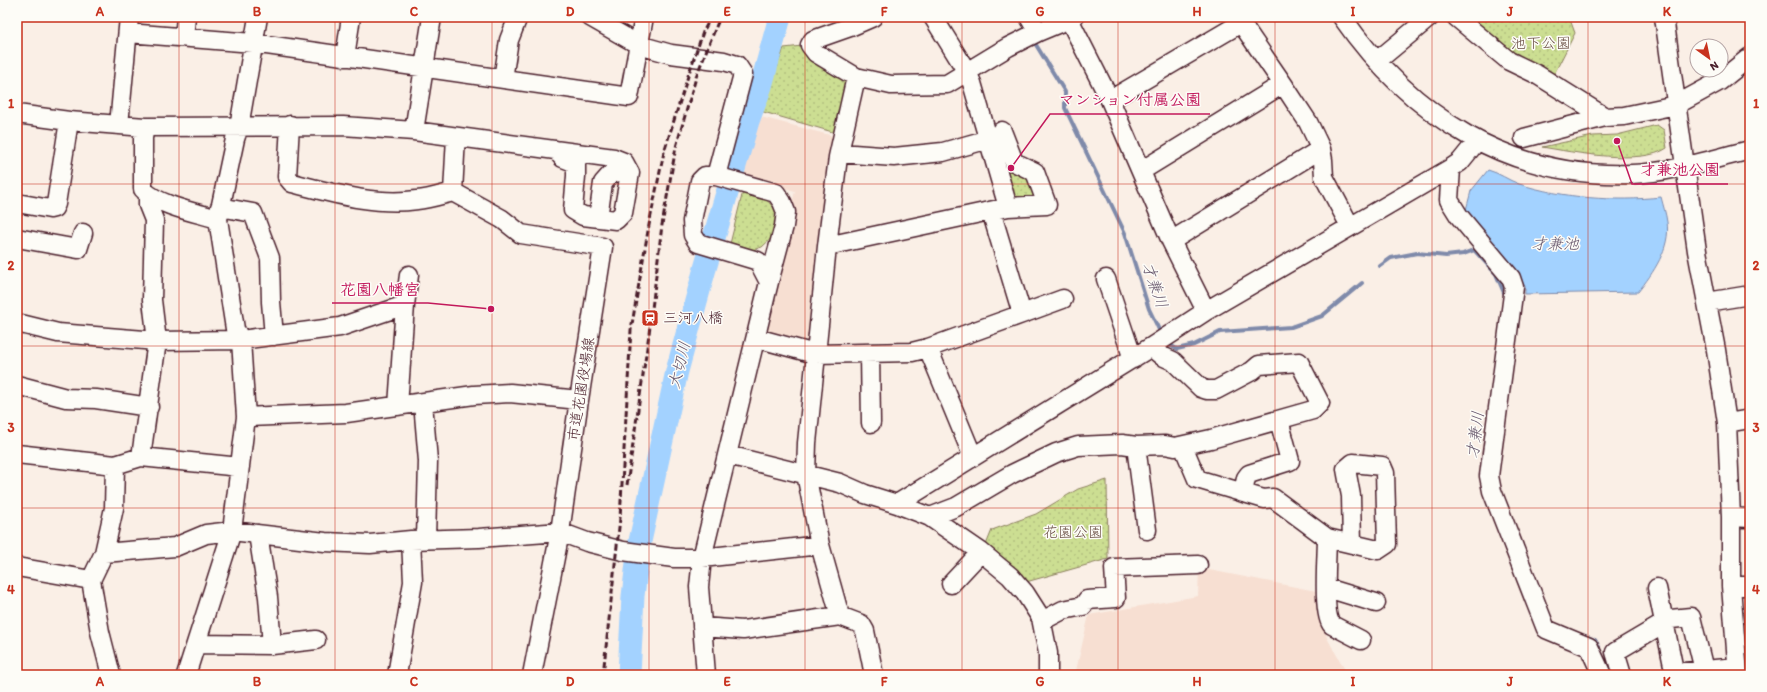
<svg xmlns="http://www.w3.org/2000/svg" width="1767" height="692" viewBox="0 0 1767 692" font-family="Itim,'Klee One',sans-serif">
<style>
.built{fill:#f7dfd2}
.grass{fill:url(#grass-dots);stroke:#8b7e5e}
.water{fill:#a3d2ff;stroke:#7f8aaa}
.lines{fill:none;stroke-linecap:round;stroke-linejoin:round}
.stream{stroke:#7f8aaa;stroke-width:4}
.river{stroke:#a3d2ff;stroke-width:23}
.minor-casing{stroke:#4a1f2b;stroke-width:21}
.minor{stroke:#fdfcf7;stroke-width:18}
.rail{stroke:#4a1f2b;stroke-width:3;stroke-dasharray:6 3;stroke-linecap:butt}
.grid{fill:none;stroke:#c8321e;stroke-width:1;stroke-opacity:0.55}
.labels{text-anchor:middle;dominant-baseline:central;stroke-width:3;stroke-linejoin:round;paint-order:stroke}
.park-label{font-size:15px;fill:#6a4f45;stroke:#fdfcf7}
.poi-label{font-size:15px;fill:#4a1f2b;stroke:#fdfcf7;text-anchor:start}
.street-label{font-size:15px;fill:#4a1f2b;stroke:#fdfcf7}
.water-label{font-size:16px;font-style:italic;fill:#65556b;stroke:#fdfcf7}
.leader{fill:none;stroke:#c2185b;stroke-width:1.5}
.callout-dot{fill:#c2185b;stroke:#fdfcf7;stroke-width:1.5}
.callout-label{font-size:16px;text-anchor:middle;font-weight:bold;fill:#c2185b;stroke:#fdfcf7;stroke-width:3;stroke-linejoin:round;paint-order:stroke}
.neatline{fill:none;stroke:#c8321e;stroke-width:1.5}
.grid-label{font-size:13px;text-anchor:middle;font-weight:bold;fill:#c8321e}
</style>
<defs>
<pattern id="grass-dots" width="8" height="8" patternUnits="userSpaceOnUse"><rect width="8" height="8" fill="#ccde92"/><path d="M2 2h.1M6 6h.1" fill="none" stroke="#b1be7e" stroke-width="1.8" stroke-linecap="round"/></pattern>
</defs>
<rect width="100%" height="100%" fill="#faefe6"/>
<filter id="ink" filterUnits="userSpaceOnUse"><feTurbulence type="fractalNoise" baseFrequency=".025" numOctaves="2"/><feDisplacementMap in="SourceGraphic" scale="8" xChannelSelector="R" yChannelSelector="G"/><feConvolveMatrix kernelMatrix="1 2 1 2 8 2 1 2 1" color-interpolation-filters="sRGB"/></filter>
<g filter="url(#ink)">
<!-- built -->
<path class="built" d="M 761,117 L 837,137 L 815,349 L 759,335 L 795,191 L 742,176 Z
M 1199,568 L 1316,591 L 1327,638 L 1348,675 L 1075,675 L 1089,615 L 1198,596 Z"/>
<!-- grass -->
<path class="grass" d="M 1461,17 L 1569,17 L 1575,33 L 1551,80 Z
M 802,46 L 851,79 L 836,133 L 760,111 L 784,48 Z
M 1657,125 L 1664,130 L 1667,148 C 1642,166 1572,152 1542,147 L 1593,136 L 1617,135 Z
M 999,134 L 1033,173 L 1043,202 L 1010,204 Z
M 743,191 L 764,197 L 775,209 L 778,226 L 775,235 L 762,247 L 749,251 L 730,244 Z
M 1107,480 L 1108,559 L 1026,582 L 984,550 L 992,530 L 1036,514 L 1078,489 Z"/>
<!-- water -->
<path class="water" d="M 1488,170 C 1499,173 1508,180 1519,184 C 1564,198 1614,202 1661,197 C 1663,205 1666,214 1667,222 C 1671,248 1653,273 1638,292 L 1525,294 L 1525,286 L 1466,210 L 1471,191 Z"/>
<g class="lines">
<!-- stream -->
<path class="stream" d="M 1033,40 L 1065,92 L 1065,108 L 1125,233 L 1149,309 L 1162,336
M 1380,266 L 1391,258 L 1417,253 L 1446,256 L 1463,254 L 1474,250 L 1496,274 L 1505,295
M 1166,343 L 1177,349 L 1194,345 L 1220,332 L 1291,327 L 1322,316 L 1362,283
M 1585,636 L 1595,640 L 1599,647
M 1608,666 L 1612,675"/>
<!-- river -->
<path class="river" d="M 629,675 L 633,596 L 639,546 L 677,371 L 704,272 L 748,121 L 761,86 L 780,17"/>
<!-- minor casing -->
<g class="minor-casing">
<path id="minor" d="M 590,17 L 639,45 L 671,54 L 724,61 L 737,65 L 743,74 L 716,176
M 873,17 L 850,27 L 813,40 L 810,45 L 816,53 L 856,77 L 891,85 L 947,84 L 1008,47 L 1038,32 L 1074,17
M 933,17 L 967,72 L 972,83 L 1008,207
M 1029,17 L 1038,32
M 1237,17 L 1283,84 L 1308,122 L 1321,149 L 1323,160 L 1324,177 L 1350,226
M 1342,17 C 1411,116 1508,179 1632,174 C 1670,173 1713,159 1750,150
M 1456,17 L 1509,61 L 1536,74 L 1605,117 L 1624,116 L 1676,105 L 1720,81 L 1750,57
M 1664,17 L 1697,251 L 1716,350 L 1727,423 L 1731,517 L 1731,586 L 1738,675
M 1069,19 L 1110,100 L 1171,241 L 1206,311
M 128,33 L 253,43 L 629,97 L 644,17
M 184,37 L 186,17
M 345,57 L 351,17
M 1377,61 L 1430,17
M 856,77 L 838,157 L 827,246 L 807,443 L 806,474 L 820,545 L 840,616 L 861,624 L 865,631 L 874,675
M 503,79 L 509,40 L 518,17
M 1110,100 L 1241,23
M 17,114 L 69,121 L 145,127 L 343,126 L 414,131 L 614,158 L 624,162 L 630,173 L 623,213 L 616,220 L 583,216 L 573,210 L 576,176 L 576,163 L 563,158 L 556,150
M 119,125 L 129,17
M 290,125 L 287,177 L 292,183 C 332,193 375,206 417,200 C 429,199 441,195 453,192 L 502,219 L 521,234 L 603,247 L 579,400 L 560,532 L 532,675
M 145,127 L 143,138 L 143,189 C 156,205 198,213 218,219
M 414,131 L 432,17
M 1524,138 L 1605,117
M 840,153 L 894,157 L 943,152 L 989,139
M 1451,168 L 1449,200 L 1459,216 L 1511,278 L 1514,287 L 1489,476 L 1492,491 L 1546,629 L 1589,647 L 1602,675
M 1141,171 L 1283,84
M 453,192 L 456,137
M 17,203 L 50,209 L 54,208 L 56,204 L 69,121
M 220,207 L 253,213 L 270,258 L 271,302 L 274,336
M 598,218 L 603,183 L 611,174 L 628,169
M 17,238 L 78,249 L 83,233
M 1171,241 L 1321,149
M 827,246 L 1008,207 L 1047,205 L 1035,172 L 1014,162 L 1002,131
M 1106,279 L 1133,359
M 1707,302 L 1750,295
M 1022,314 L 1063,299
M 17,323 L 58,333 L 157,341 L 241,340 L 340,327 L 405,305 L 409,275
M 756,338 L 815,354 L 912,352 L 928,348 L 973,457
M 928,348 L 1022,314 L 991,211
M 870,353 L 871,423
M 17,385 L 66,398 L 96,399 L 149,407
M 423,403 L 428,461 L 426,539
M 398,406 L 405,305
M 246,417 L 346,413 L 474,395 L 510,393 L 579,400
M 1727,423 L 1750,419
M 1136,446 L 1147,530
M 1183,446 L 1197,479 L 1264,499 L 1273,498 L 1327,538 L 1378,550 L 1387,544 L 1385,473 L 1382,466 L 1353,463 L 1346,469 L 1351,496 L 1352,544
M 17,454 L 115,465 L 141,457 L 240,467
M 728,455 L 840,483 L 865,494 L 897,504 L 930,517 L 981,552 L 1010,576 L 1025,593 L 1041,618 L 1048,653 L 1048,675
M 141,457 L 157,341 L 152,300 L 154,220 L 148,205 L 148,195
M 1243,493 L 1246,478 L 1249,474 L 1290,461 L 1279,420
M 897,504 L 1151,347 L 1206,311 L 1451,168 L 1460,162 L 1477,141
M 930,517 L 956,507 L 1012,474 L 1056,453 L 1078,446 L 1122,444 L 1136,446 L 1165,445 L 1175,447 L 1211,439 L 1313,410 L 1320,403 L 1299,362 L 1259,365 L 1252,371 L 1216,390 L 1207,390 L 1201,388 L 1173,361 L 1162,356 L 1151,347
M 1731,517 L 1750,518
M 258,534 L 268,597 L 272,645
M 1327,538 C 1327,555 1322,615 1332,625 L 1361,640
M 104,553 L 175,547 L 206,534 L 232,531 L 325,542 L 370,544 L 411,540 L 479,538 L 560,532 L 587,542 L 623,551 L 674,558 L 702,558 L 820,545
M 17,567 L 91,580
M 951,584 L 981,552
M 1731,586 L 1750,586
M 1327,588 L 1376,603
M 1657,588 L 1675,675
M 1042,621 L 1063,610 L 1083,606 L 1087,600 L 1116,598 L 1114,568 L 1198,565
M 702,627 L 743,630 L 840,616
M 196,644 L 272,645 L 316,640
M 1674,673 L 1736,667
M 111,675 L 100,632 L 91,580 L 104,553 L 114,508 L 115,465
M 186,675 L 232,531 L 246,417 L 241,340 L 235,329 L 218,219 L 235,139 L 239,127 L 258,17
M 397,675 L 413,582 L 411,540
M 706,675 L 699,587 L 702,558 L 769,282 L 784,226 L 786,212 L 782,202 L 776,193 L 716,176 L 705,176 L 700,181 L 692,221 L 693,235 L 698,243 L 758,261 L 769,282
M 1622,675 L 1615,652 L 1671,619 L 1691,617 L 1704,670"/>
</g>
<!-- minor -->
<use href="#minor" class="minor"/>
<!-- rail -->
<path class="rail" d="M 627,485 L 649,334 L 662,225 L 676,147 L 697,74 L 720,17
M 603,675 L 620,518 L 631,330 L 649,225 L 664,152 L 688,76 L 703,32 L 711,17"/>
</g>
</g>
<!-- grid -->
<path class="grid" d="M 179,17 L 179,675M 335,17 L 335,675M 492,17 L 492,675M 649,17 L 649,675M 805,17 L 805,675M 962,17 L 962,675M 1118,17 L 1118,675M 1275,17 L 1275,675M 1432,17 L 1432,675M 1588,17 L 1588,675M 17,184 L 1750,184M 17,346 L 1750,346M 17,508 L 1750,508"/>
<!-- icons -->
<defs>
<g id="station-square" transform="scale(0.9)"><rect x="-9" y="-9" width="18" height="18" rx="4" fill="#c8321e" stroke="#fdfcf7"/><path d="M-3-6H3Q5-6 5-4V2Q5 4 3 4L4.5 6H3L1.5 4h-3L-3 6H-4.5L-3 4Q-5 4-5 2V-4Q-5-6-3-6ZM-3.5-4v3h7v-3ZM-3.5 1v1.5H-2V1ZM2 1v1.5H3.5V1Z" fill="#fff"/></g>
</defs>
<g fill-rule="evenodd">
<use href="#station-square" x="650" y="318"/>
</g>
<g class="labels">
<!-- park labels -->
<g class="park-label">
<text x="1541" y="43">池下公園</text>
<text x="1073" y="532">花園公園</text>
</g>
<!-- poi labels -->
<g class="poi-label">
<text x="663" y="318">三河八橋</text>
</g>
<!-- street labels -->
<g class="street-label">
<text transform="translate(581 389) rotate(-81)">市道花園役場線</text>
</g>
<!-- water labels -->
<g class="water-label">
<text x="1555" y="243">才兼池</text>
<text transform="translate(1155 285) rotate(71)">才兼川</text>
<text transform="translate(679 365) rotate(-76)">大切川</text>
<text transform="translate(1475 435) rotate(-83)">才兼川</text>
</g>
</g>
<!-- callouts -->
<path class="leader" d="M1011 168L1050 114H1210M1617 141L1632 184H1728M491 309L428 303H332"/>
<g class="callout-dot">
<circle cx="1011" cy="168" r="4"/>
<circle cx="1617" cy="141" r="4"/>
<circle cx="491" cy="309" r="4"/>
</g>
<g class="callout-label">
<text x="1130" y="105">マンション付属公園</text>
<text x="1680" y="175">才兼池公園</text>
<text x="380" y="295">花園八幡宮</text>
</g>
<!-- margin -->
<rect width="1767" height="692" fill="none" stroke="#fdfcf7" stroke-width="44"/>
<!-- north arrow -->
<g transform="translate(1709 58) rotate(147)"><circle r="19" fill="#fdfcf7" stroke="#b5a4a5"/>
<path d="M0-3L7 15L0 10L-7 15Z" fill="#c8321e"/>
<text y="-6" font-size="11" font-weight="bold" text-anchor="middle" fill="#4a1f2b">N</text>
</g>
<rect x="22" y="22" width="1723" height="648" class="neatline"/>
<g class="grid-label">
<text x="100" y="16">A</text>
<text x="257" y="16">B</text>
<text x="414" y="16">C</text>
<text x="570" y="16">D</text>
<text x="727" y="16">E</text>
<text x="884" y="16">F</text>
<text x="1040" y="16">G</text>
<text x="1197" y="16">H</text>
<text x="1353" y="16">I</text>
<text x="1510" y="16">J</text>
<text x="1667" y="16">K</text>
<text x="11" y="108">1</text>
<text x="1756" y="108">1</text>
<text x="11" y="270">2</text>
<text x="1756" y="270">2</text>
<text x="11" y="432">3</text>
<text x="1756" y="432">3</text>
<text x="11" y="594">4</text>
<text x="1756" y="594">4</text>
<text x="100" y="686">A</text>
<text x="257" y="686">B</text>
<text x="414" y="686">C</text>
<text x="570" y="686">D</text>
<text x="727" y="686">E</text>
<text x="884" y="686">F</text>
<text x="1040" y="686">G</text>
<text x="1197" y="686">H</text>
<text x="1353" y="686">I</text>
<text x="1510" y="686">J</text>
<text x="1667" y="686">K</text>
</g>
</svg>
